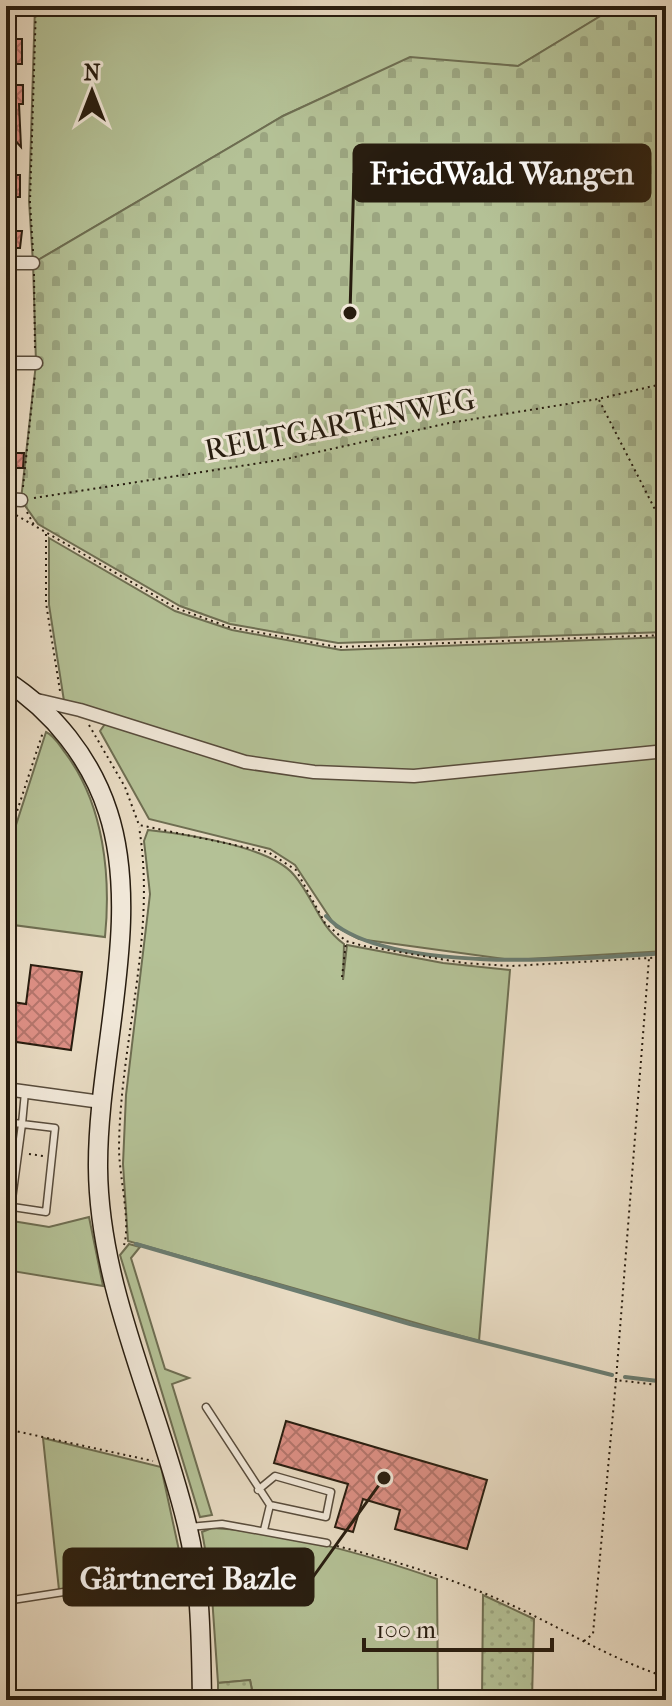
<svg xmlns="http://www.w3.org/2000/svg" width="672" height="1706" viewBox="0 0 672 1706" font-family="'IM FELL French Canon',serif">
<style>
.grass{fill:#b4c196;stroke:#6e6e52;stroke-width:2}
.cemetery{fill:url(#cemetery-stones);stroke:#6e6e52;stroke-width:2}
.garden{fill:url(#garden-dots);stroke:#6e6e52;stroke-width:2}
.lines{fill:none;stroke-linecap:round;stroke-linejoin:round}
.stream{stroke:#6b7c70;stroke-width:4}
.building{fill:url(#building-cross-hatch);stroke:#271c0f;stroke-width:2}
.lane-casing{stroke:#584c3c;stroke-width:9}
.street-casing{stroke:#584c3c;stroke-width:15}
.secondary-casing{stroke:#271c0f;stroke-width:21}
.path{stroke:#271c0f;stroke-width:2;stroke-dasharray:2 4;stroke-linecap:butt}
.lane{stroke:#f1e8d9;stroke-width:6}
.street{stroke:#f1e8d9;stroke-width:12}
.secondary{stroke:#f1e8d9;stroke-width:18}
.labels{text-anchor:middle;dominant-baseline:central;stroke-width:6;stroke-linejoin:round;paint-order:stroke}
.street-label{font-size:30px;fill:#271c0f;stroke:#f1e8d9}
.leader{fill:none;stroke:#271c0f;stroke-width:3}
.callout-dot{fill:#271c0f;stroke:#f1e8d9;stroke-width:3}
.callout{fill:#271c0f;stroke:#271c0f;stroke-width:3}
.callout-label{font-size:32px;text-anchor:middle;font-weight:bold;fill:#fff}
</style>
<defs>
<pattern id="cemetery-stones" width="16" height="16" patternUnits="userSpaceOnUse" patternTransform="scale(2)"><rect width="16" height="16" fill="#b4c196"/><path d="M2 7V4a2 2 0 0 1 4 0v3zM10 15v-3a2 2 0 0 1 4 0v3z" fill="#9ba580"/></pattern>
<pattern id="garden-dots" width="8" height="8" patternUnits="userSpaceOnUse" patternTransform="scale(2)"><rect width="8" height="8" fill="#b4c196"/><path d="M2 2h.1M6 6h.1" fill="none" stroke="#9ba580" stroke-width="1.8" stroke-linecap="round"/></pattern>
<pattern id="building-cross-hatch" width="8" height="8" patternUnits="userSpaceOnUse" patternTransform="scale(2)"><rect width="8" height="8" fill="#de9086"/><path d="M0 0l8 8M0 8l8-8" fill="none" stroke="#b4756c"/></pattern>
</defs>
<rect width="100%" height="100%" fill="#e9dcc4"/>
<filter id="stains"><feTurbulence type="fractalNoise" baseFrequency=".0025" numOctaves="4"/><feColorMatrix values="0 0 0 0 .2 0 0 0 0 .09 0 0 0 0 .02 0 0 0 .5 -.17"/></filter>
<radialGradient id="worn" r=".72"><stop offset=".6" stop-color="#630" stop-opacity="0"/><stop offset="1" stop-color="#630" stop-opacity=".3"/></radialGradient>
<!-- grass -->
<path class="grass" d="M 35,6 L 617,6 L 518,66 L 410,58 L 283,116 L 33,263 L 29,201 Z
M 49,538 L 175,611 L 232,630 L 341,650 L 666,637 L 666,746 C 543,759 408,782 285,764 C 210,752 136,724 64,701 L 49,605 Z
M 105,724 L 254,768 L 318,777 L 666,755 L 666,951 L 511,960 L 359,939 L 336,927 L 295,865 L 270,849 L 149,819 L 100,731 Z
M 46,732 C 55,736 60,746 66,754 C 104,805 111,876 105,937 L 6,924 L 6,856 Z
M 148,830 C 185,834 270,846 294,875 C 314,898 318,925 344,944 L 343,980 L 347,945 L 443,963 L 510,970 L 479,1341 L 128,1241 L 123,1164 L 126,1095 L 150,894 L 144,841 Z
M 89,1217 L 103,1286 L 6,1270 L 6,1220 L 49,1227 Z
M 129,1244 L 140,1247 L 131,1258 L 165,1369 L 189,1378 L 172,1384 L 212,1515 L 200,1517 L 120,1255 Z
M 43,1438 L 161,1467 L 183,1569 L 59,1590 Z
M 212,1528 C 289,1532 365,1554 437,1579 L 438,1700 L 254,1700 L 250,1680 L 218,1683 L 211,1582 L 202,1532 Z"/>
<!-- cemetery -->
<path class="cemetery" d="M 617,6 L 666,6 L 666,632 L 338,643 L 230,624 L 180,606 L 38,524 L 21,500 L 36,363 L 33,263 L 283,116 L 410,57 L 518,66 Z"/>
<!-- garden -->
<path class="garden" d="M 483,1595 L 534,1619 L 532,1700 L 482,1700 Z
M 250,1680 L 254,1700 L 218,1700 L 218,1683 Z"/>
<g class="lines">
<!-- stream -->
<path class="stream" d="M 326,916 C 380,976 588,959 666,953
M 136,1244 L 410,1324 L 612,1375
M 625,1377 L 666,1382"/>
</g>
<!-- building -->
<path class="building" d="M 6,39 L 22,39 L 22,64 L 6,64 Z
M 6,85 L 23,85 L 23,104 L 19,104 L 21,147 L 13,138 L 6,137 Z
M 6,175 L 20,175 L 20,197 L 6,197 Z
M 6,231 L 22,231 L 20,248 L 6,248 Z
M 13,453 L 24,453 L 23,468 L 7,468 L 7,456 L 13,457 Z
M 31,965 L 82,972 L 71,1050 L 16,1042 L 12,1072 L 6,1072 L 6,1001 L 26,1004 Z
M 286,1421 L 487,1480 L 467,1549 L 395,1529 L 400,1510 L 363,1499 L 353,1532 L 335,1527 L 348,1484 L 274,1463 Z"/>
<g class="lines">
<!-- lane casing -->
<g class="lane-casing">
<path id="lane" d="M 6,1122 L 22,1124 L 11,1207
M 6,1206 L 46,1212 L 55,1128 L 22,1124 L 25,1092
M 206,1407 L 270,1505 L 264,1530
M 258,1490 L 275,1476 L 331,1492 L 326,1517 L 270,1505
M 189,1527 L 222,1524 L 327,1543
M 6,1601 L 192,1572"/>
</g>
<!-- street casing -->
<g class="street-casing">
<path id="street" d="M 6,263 L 33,263
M 6,363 L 36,363
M 6,499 L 21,500
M 37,700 L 80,710 L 245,762 L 314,772 L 414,776 L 666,751
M 6,1089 L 101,1102"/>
</g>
<!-- secondary casing -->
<g class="secondary-casing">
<path id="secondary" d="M 6,681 C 53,711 91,759 108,812 C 143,919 97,1056 98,1168 C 99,1290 159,1407 187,1525 C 201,1582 201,1642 202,1700"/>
</g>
<!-- path -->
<path class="path" d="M 33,251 L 30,202 L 36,6
M 34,274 L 35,351
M 599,400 L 666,531
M 23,487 L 35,374
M 34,498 L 286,459 L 449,423 L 598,399 L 666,383
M 11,512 L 176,608 L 229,627 L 337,647 L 666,635
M 27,512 L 35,527
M 46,534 L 46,603 L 60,691
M 89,725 L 125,787 L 139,825 L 268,852 L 296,870 L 325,923 L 346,941 L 364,946 L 464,963 L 512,966 L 666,957
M 6,845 L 43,732
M 342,977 L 346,942
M 29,1154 L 43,1156
M 124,1245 C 131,1223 119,1175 119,1148 C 120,1040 157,935 139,827
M 616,1380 L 649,958
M 6,1429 L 153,1461
M 337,1546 C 392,1560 448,1577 500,1600 C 556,1624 607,1658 666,1677
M 584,1641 L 593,1634 L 616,1380 L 666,1386"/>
<!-- lane -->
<use href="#lane" class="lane"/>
<!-- street -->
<use href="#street" class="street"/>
<!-- secondary -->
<use href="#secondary" class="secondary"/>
</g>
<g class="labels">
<!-- street labels -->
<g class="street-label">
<text transform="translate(340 425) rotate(-11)">REUTGARTENWEG</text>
</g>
</g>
<!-- callouts -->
<path class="leader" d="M350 313L354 173M384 1478L313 1577"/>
<g class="callout-dot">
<circle cx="350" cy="313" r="8"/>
<circle cx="384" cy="1478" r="8"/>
</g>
<g class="callout">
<rect x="354" y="145" width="296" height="56" rx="8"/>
<rect x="64" y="1549" width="249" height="56" rx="8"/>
</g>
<g class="callout-label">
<text x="502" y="184">FriedWald Wangen</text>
<text x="188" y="1589">Gärtnerei Bazle</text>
</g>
<!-- margin -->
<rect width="672" height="1706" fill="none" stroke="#e9dcc4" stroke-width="32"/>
<rect x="8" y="8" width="656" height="1690" fill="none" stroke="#271c0f" stroke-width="4"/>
<rect x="16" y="16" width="640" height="1674" fill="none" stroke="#271c0f" stroke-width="2"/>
<!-- north arrow -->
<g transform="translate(92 92)" stroke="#f1e8d9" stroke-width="6" paint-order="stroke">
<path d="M0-6L14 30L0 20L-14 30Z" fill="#271c0f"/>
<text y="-12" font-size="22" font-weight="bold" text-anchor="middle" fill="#271c0f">N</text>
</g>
<!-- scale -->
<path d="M364 1638v12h188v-12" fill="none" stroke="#271c0f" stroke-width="4"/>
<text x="376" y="1638" font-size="24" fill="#271c0f" stroke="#f1e8d9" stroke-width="6" paint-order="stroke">100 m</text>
<rect width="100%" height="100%" filter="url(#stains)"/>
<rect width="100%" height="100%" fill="url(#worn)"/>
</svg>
